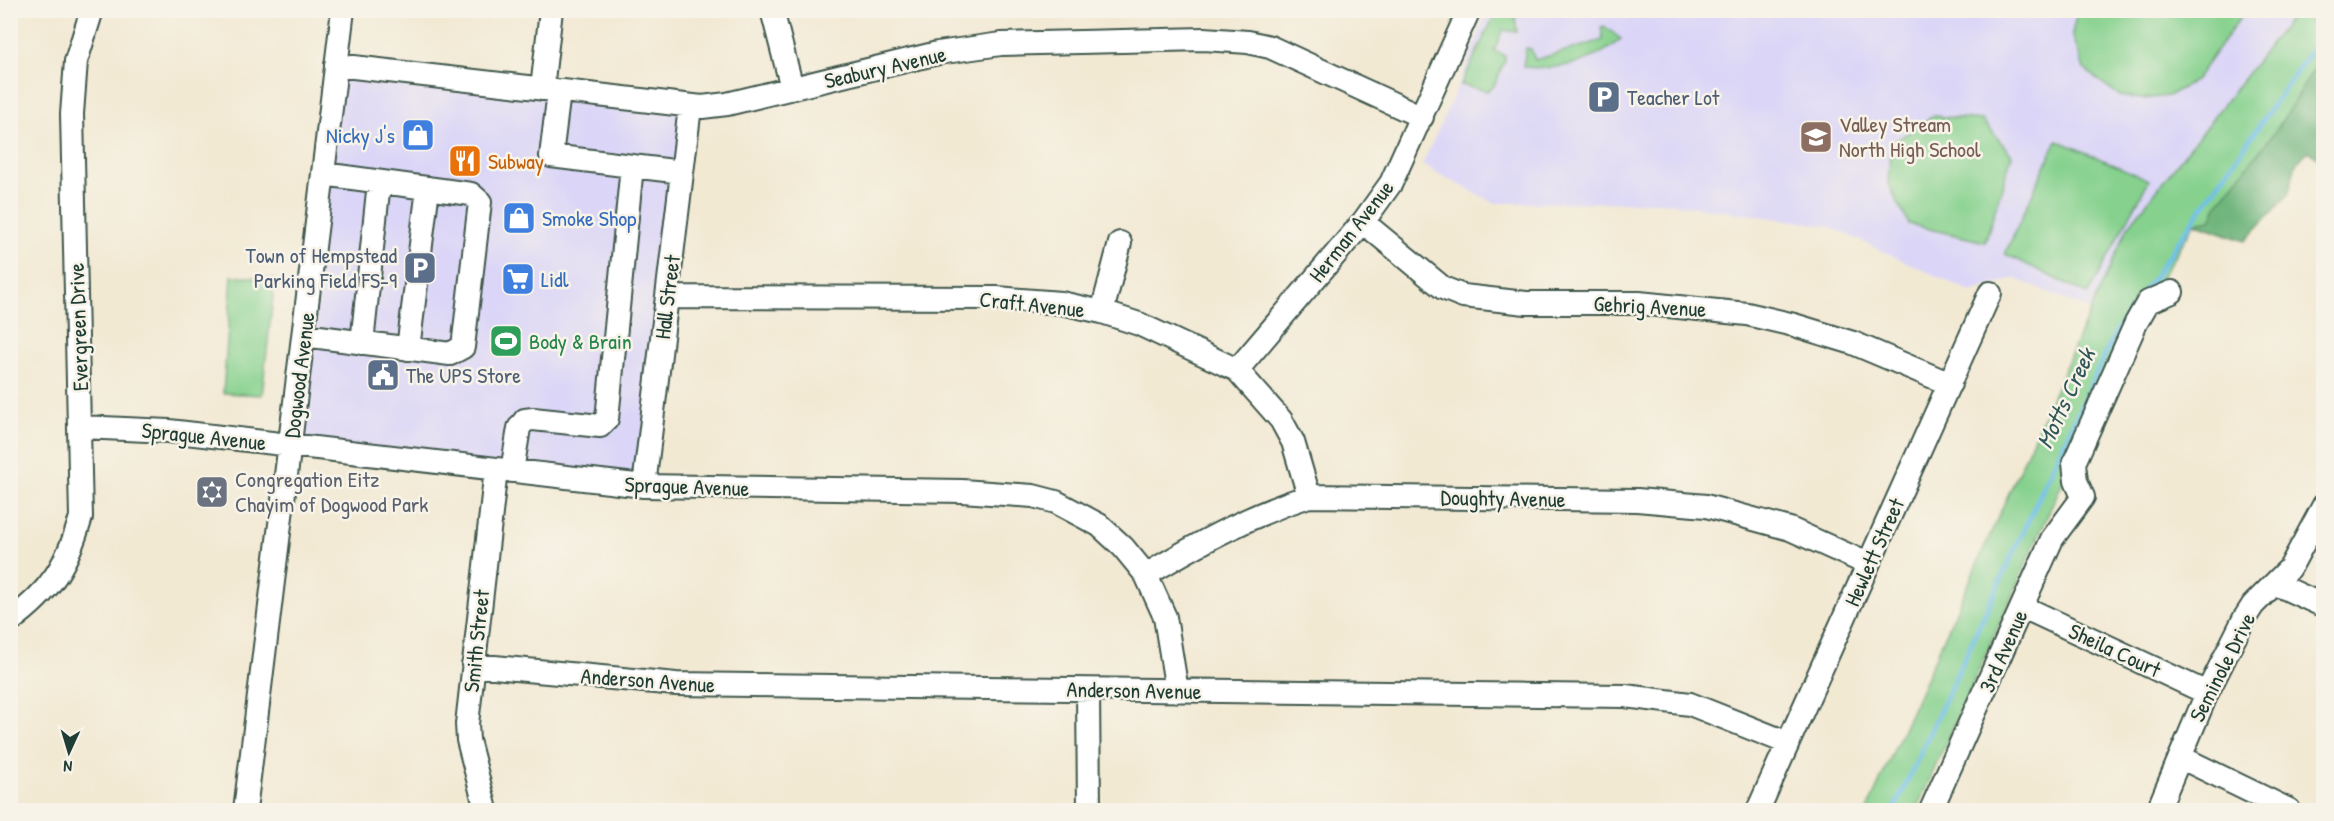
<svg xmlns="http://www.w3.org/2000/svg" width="2334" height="821" viewBox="0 0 2334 821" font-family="'Patrick Hand',sans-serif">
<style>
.built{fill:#dbd6f7}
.green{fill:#86d18e;stroke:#528761;stroke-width:1.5}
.forest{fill:#6cb379;stroke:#467856;stroke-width:1.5}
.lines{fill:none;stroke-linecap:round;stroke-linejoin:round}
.stream{stroke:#6fbfea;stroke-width:5}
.minor-casing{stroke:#3f574c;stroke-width:26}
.minor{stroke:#fff;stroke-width:22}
.labels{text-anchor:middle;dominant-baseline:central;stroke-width:5;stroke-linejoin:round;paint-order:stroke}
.street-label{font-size:22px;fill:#1f3d34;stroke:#f7f3e8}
.service-label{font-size:22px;fill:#4e5e75;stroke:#f7f3e8;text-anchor:start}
.education-label{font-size:22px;fill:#785e54;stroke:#f7f3e8;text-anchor:start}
.shop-label{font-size:22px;fill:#366cbe;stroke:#f7f3e8;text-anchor:start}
.food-label{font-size:22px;fill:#c56008;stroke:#f7f3e8;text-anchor:start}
.leisure-label{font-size:22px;fill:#27864d;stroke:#f7f3e8;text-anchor:start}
.worship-label{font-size:22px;fill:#5b616d;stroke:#f7f3e8;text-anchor:start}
.water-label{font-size:24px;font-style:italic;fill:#2f5758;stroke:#f7f3e8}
</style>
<rect width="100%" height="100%" fill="#f7f3e8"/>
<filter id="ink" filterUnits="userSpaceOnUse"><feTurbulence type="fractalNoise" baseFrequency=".0167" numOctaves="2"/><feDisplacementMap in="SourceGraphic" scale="12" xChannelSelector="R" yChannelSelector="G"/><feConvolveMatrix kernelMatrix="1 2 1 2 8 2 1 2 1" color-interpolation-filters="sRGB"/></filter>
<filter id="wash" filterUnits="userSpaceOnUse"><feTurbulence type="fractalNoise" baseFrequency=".008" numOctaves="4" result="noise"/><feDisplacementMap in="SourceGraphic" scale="24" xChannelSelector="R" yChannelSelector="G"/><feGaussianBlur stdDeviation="1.35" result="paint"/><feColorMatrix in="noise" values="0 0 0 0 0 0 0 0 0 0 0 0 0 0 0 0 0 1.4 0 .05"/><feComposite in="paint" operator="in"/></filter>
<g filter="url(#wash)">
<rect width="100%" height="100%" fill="#f2e9d3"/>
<!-- built -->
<path class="built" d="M 1487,11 L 2296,11 L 2128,227 L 2091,310 L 2014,278 L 1971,292 L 1828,226 L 1661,202 L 1494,203 L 1422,165 L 1459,84 Z
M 343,65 L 690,107 L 644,483 L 297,443 Z"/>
<!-- green -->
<path class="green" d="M 1508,11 L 1535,11 L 1515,16 L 1517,32 L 1503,30 L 1494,51 L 1505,56 L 1505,60 L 1494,86 L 1487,91 L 1461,85 L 1493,18 Z
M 2077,11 L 2077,10 L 2245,11 L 2195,81 L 2168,96 L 2143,99 L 2120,96 L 2084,69 L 2072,34 Z
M 2296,11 L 2323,11 L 2323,84 L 2245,241 L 2195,223 L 2136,318 L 1916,810 L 1867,810 L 2128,227 Z
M 1604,26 L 1621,39 C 1593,64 1560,70 1523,67 L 1526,48 L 1531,49 L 1535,60 L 1603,40 L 1601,27 Z
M 1933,116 L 1982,120 L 2012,155 L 1985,242 L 1909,224 L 1888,183 L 1891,144 Z
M 2057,140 L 2149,180 L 2088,294 L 2005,254 Z
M 232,276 L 275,279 L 262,395 L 223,393 Z"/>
<!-- forest -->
<path class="forest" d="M 2323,54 L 2323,160 L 2307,151 L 2295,166 L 2289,194 L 2245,241 L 2195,223 L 2211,220 L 2217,205 L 2277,129 Z"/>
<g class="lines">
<!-- stream -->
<path class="stream" d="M 2141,296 L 2324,32
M 1894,810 L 2115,333 L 2132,308"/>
</g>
</g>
<g filter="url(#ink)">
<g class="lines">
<!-- minor casing -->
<g class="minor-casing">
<path id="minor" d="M 772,10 L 792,88
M 336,65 L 702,107 L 727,104 L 938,53 L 1001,44 L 1204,39 L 1248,42 L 1270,47 L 1422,117
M 542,89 L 551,10
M 559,92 L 551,156 L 632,166
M 1363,222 L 1443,288 L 1463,296 L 1526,303 L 1639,303 L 1747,314 L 1794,325 L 1853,343 L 1950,384
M 667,297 L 997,298 L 1061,303 L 1102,312 L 1139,324 L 1237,370 L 1281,420 L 1293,442 L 1309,496
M 1102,312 L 1120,243
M 304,335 L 450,354 L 463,347 L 480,202 L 471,194 L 323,174
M 362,343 L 379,182
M 408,349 L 428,188
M 1237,370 L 1363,222 L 1391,183 L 1469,10
M 81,427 L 169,431 L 644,486 L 962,491 L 1033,496 L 1056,502 L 1099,525 L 1123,547 L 1146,575 L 1165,617 L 1177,691
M 512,471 L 519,428 L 525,420 L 533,419 L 600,426 L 607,419 L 632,166 L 682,172
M 644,486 L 690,107
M 1146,575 C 1199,543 1250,515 1309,496 L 1637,500 L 1706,506 L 1790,529 L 1868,564
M 2276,584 L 2324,606
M 2023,607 L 2207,693
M 10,621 C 51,591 67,565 81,517 L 72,114 L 76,61 L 92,10
M 473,665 L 676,684 L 1625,696 L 1690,704 L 1788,743
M 1088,690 L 1089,810
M 2180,757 L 2289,810
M 245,810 L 343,10
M 486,810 L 468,740 L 467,724 L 496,469
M 1758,810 L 1990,293
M 1931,810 L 2052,539 L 2083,497 L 2076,481 L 2074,463 L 2136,323 L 2148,302 L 2172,292
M 2158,810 L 2207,693 L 2244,619 L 2253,605 L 2290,568 L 2324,505"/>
</g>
<!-- minor -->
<use href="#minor" class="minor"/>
</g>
</g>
<!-- icons -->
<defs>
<g id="parking-square" transform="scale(1.725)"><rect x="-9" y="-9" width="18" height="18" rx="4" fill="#5c6f8a" stroke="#f7f3e8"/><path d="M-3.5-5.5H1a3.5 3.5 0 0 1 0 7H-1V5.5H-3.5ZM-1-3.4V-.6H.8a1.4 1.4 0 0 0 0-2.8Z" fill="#fff"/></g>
<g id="shop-square" transform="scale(1.725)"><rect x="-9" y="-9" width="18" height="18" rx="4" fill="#3f7fe0" stroke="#f7f3e8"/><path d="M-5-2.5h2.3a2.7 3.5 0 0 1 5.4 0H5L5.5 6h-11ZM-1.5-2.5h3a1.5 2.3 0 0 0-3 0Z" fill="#fff"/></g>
<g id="school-square" transform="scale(1.725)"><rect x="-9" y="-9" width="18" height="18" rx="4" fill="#8d6e63" stroke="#f7f3e8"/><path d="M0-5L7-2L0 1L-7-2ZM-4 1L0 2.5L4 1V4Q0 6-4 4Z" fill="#fff"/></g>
<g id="restaurant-square" transform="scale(1.725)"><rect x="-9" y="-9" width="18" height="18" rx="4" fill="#e8710a" stroke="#f7f3e8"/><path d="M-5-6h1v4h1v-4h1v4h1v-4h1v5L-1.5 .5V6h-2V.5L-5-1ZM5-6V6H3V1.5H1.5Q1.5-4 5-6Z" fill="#fff"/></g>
<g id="supermarket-square" transform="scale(1.725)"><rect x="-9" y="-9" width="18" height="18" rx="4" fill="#3f7fe0" stroke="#f7f3e8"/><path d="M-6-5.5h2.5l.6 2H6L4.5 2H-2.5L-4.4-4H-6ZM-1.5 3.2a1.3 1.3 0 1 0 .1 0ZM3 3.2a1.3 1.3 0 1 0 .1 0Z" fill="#fff"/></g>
<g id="stadium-square" transform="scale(1.725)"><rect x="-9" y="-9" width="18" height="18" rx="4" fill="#2e9e5b" stroke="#f7f3e8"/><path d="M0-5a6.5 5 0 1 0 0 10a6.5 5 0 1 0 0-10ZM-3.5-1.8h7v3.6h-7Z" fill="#fff"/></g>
<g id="civic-square" transform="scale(1.725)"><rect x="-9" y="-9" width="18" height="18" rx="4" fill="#5c6f8a" stroke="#f7f3e8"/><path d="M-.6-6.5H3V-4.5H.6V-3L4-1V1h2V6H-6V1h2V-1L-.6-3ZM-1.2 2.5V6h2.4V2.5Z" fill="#fff"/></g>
<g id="synagogue-square" transform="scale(1.725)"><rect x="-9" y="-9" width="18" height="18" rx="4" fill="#6b7280" stroke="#f7f3e8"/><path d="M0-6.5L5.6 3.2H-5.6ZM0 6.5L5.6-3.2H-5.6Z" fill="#fff"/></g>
</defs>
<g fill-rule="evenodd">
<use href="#parking-square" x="1604" y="97"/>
<use href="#shop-square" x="418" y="135"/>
<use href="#school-square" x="1816" y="137"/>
<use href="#restaurant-square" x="465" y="161"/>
<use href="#shop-square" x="519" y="218"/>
<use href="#parking-square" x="420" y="268"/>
<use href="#supermarket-square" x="518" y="279"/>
<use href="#stadium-square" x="506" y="341"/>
<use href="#civic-square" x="383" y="375"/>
<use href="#synagogue-square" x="212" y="492"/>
</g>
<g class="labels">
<!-- street labels -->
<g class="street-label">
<text transform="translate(885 67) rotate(-13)">Seabury Avenue</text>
<text transform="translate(1351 231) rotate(-52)">Herman Avenue</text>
<text transform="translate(667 297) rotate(-83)">Hall Street</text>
<text transform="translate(1032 304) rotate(6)">Craft Avenue</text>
<text transform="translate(1650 306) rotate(3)">Gehrig Avenue</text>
<text transform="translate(78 327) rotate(-92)">Evergreen Drive</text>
<text transform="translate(299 375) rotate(-83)">Dogwood Avenue</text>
<text transform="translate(204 436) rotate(6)">Sprague Avenue</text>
<text transform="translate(687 486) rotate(2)">Sprague Avenue</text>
<text transform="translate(1503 498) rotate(1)">Doughty Avenue</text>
<text transform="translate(1874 552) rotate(-66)">Hewlett Street</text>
<text transform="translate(476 641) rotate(-84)">Smith Street</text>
<text transform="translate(2115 650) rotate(25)">Sheila Court</text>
<text transform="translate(2003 651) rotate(-66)">3rd Avenue</text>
<text transform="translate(2222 667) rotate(-63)">Seminole Drive</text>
<text transform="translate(648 680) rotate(4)">Anderson Avenue</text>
<text transform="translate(1134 690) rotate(1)">Anderson Avenue</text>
</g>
<!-- service labels -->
<g class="service-label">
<text x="1627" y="97">Teacher Lot</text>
<text x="397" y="255" text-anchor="end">Town of Hempstead<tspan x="397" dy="25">Parking Field FS-9</tspan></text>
<text x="406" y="375">The UPS Store</text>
</g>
<!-- education labels -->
<g class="education-label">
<text x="1839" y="124">Valley Stream<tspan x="1839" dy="25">North High School</tspan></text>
</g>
<!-- shop labels -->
<g class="shop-label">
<text x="395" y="135" text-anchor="end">Nicky J's</text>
<text x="542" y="218">Smoke Shop</text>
<text x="541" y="279">Lidl</text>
</g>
<!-- food labels -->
<g class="food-label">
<text x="488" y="161">Subway</text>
</g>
<!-- leisure labels -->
<g class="leisure-label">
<text x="529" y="341">Body &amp; Brain</text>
</g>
<!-- worship labels -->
<g class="worship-label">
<text x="235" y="479">Congregation Eitz<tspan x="235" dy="25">Chayim of Dogwood Park</tspan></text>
</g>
<!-- water labels -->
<g class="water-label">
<text transform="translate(2065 398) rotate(-65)">Motts Creek</text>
</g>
</g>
<!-- margin -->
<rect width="2334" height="821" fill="none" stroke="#f7f3e8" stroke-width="36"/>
<!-- north arrow -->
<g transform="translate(69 752) rotate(184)" stroke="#f7f3e8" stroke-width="4.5" paint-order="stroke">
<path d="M0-4.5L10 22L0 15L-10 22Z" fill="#1f3d34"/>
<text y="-9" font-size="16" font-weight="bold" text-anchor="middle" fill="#1f3d34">N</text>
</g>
</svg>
